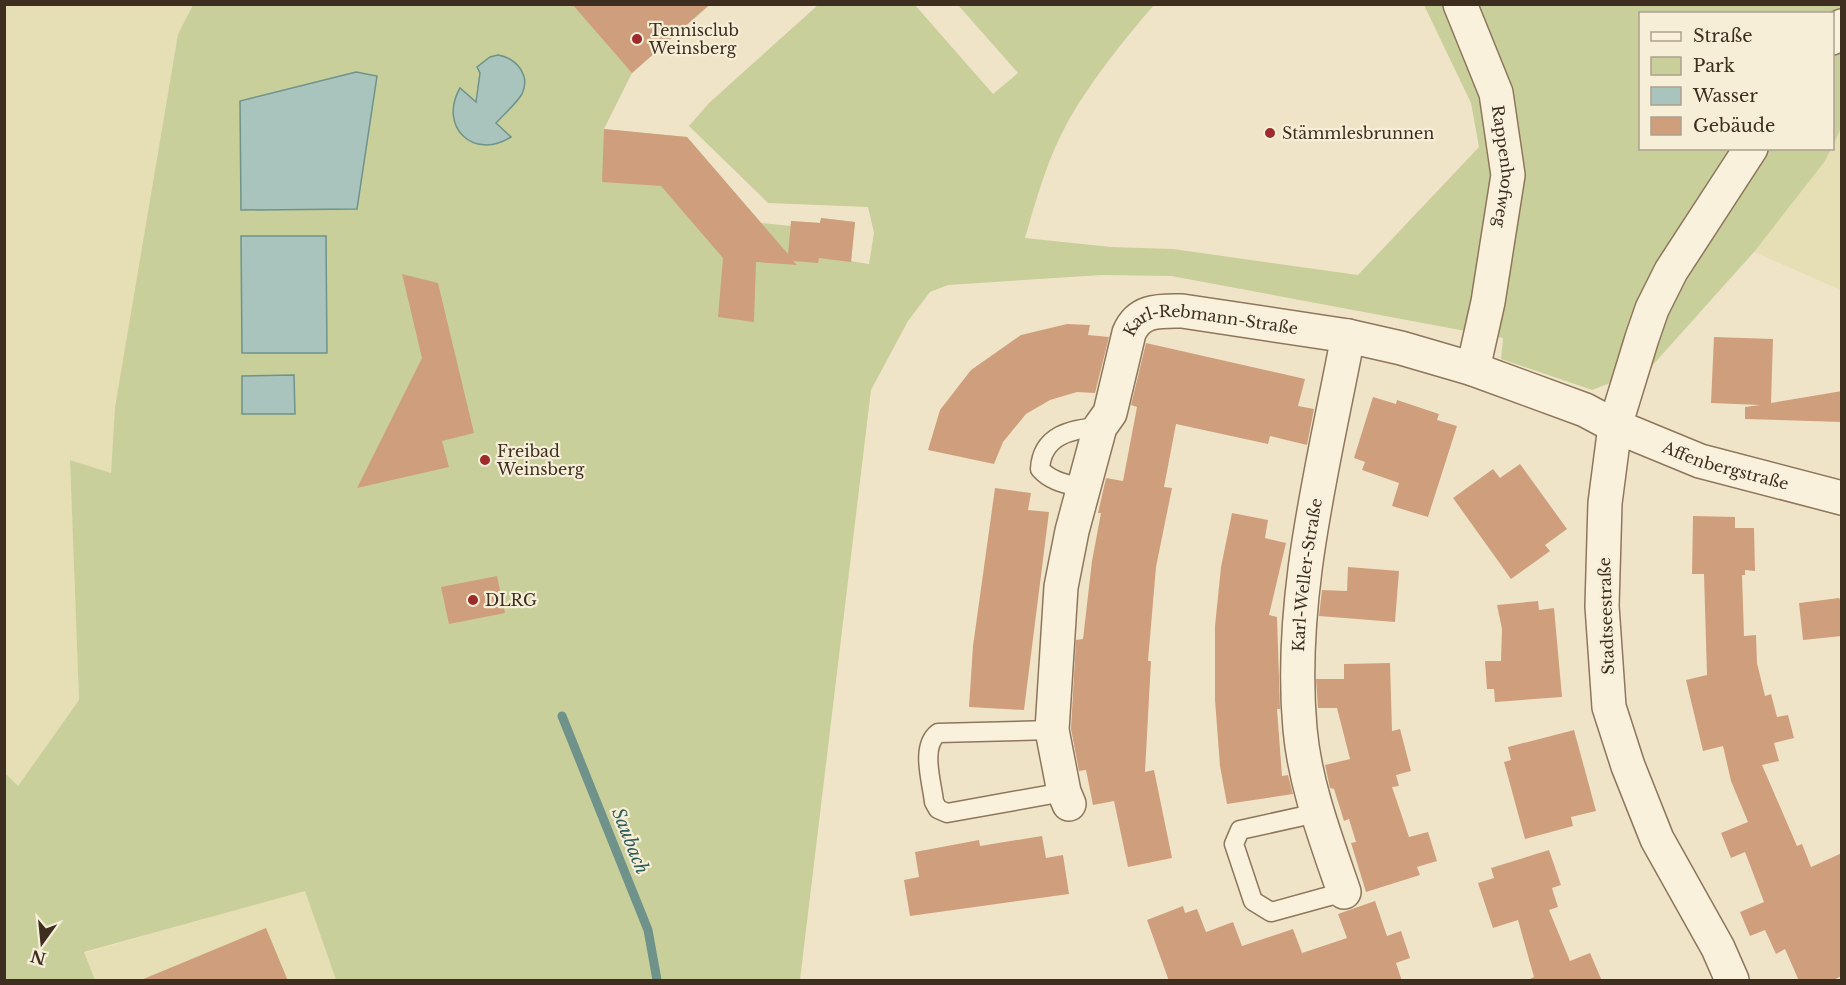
<svg xmlns="http://www.w3.org/2000/svg" width="1846" height="985" viewBox="0 0 1846 985" font-family="'Libre Baskerville',serif">
<style>
.farmland{fill:#e6deb5}
.green{fill:#c9cf9b}
.water{fill:#a9c4bc;stroke:#6f938a;stroke-width:1.5}
.lines{fill:none;stroke-linecap:round;stroke-linejoin:round}
.stream{stroke:#6f938a;stroke-width:9}
.building{fill:#cf9f7d}
.lane-casing{stroke:#8d765c;stroke-width:21}
.street-casing{stroke:#8d765c;stroke-width:36}
.lane{stroke:#faf1dc;stroke-width:18}
.street{stroke:#faf1dc;stroke-width:33}
.poi-dot{fill:#9e2a2b;stroke:#f7eed8;stroke-width:2}
.labels{text-anchor:middle;dominant-baseline:central;stroke-width:4.5;stroke-linejoin:round;paint-order:stroke}
.poi-label{font-size:16px;fill:#3d2e20;stroke:#f7eed8;text-anchor:start}
.street-label{font-size:16px;fill:#3d2e20;stroke:#f7eed8}
.water-label{font-size:18px;font-style:italic;fill:#2f5d5a;stroke:#f7eed8}
</style>
<rect width="100%" height="100%" fill="#f0e4c8"/>
<!-- farmland -->
<path class="farmland" d="M 5,5 L 193,5 L 178,34 L 115,407 L 111,473 L 70,460 L 79,700 L 17,787 L 5,772 Z
M 1841,128 L 1841,290 L 1754,252 L 1825,161 Z
M 305,890 L 336,980 L 95,980 L 84,953 Z"/>
<!-- green -->
<path class="green" d="M 193,5 L 710,5 L 632,73 L 604,129 L 687,137 L 761,223 L 791,226 L 791,221 L 820,223 L 821,218 L 855,222 L 851,261 L 869,264 L 874,233 L 868,207 L 768,203 L 689,126 L 709,103 L 818,5 L 915,5 L 993,94 L 1018,73 L 958,5 L 1154,5 C 1124,40 1093,78 1070,118 C 1048,156 1037,197 1025,238 L 1111,247 L 1173,249 L 1358,275 L 1479,147 L 1471,103 L 1424,5 L 1841,5 L 1841,128 L 1833,146 L 1832,14 L 1640,14 L 1640,148 L 1831,149 L 1825,161 L 1754,252 L 1651,367 L 1592,390 L 1501,359 L 1503,338 L 1171,276 L 1102,275 L 948,285 L 930,292 L 908,321 L 871,390 L 800,980 L 336,980 L 305,891 L 84,952 L 95,980 L 5,980 L 4,772 L 18,786 L 79,700 L 70,460 L 111,473 L 115,407 L 178,34 Z"/>
<!-- water -->
<path class="water" d="M 498,55 C 516,58 531,75 522,94 C 516,104 504,114 496,123 L 511,137 C 473,161 438,126 460,88 L 476,102 L 480,73 L 477,67 L 490,57 Z
M 356,72 L 377,76 L 357,209 L 241,210 L 240,101 Z
M 241,236 L 326,236 L 327,353 L 242,353 Z
M 294,375 L 295,414 L 242,414 L 242,376 Z"/>
<g class="lines">
<!-- stream -->
<path class="stream" d="M 562,716 L 648,930 L 657,980"/>
</g>
<!-- building -->
<path class="building" d="M 572,4 L 710,4 L 632,73 Z
M 604,129 L 687,137 L 788,254 L 791,221 L 820,223 L 821,218 L 855,222 L 851,262 L 819,258 L 818,263 L 793,261 L 797,265 L 756,262 L 754,322 L 718,317 L 723,258 L 661,186 L 602,182 Z
M 402,274 L 438,283 L 474,433 L 442,441 L 449,467 L 357,488 L 422,358 Z
M 1067,324 L 1090,325 L 1088,335 L 1109,337 L 1095,393 L 1077,392 L 1050,400 L 1026,414 L 1003,442 L 994,464 L 928,450 L 940,410 L 971,370 L 1021,335 Z
M 1714,337 L 1773,339 L 1771,403 L 1842,391 L 1842,422 L 1745,419 L 1745,407 L 1760,405 L 1711,403 Z
M 1146,343 L 1305,379 L 1298,406 L 1314,409 L 1307,445 L 1270,436 L 1268,444 L 1176,424 L 1164,487 L 1172,488 L 1156,567 L 1148,661 L 1151,661 L 1145,772 L 1154,770 L 1172,858 L 1128,867 L 1114,801 L 1093,805 L 1086,770 L 1079,771 L 1071,729 L 1076,640 L 1083,639 L 1092,561 L 1101,513 L 1098,513 L 1106,478 L 1123,481 L 1137,407 L 1131,405 Z
M 1373,397 L 1396,404 L 1397,400 L 1439,414 L 1437,420 L 1457,426 L 1428,517 L 1392,506 L 1399,483 L 1362,470 L 1365,462 L 1354,458 Z
M 1520,464 L 1567,529 L 1545,545 L 1550,551 L 1511,579 L 1453,498 L 1493,469 L 1500,478 Z
M 995,488 L 1031,493 L 1028,510 L 1049,512 L 1024,710 L 969,707 L 973,646 Z
M 1232,513 L 1268,520 L 1265,538 L 1286,543 L 1269,615 L 1277,617 L 1280,709 L 1277,709 L 1282,776 L 1288,775 L 1293,794 L 1227,804 L 1220,766 L 1215,700 L 1215,626 L 1221,567 Z
M 1693,516 L 1735,517 L 1735,528 L 1754,528 L 1755,571 L 1745,570 L 1745,575 L 1742,575 L 1744,636 L 1756,635 L 1757,663 L 1765,696 L 1771,694 L 1777,717 L 1788,715 L 1794,738 L 1774,743 L 1779,761 L 1762,765 L 1797,846 L 1802,844 L 1811,867 L 1842,853 L 1842,976 L 1831,981 L 1799,981 L 1785,949 L 1776,954 L 1765,930 L 1750,936 L 1740,912 L 1764,902 L 1745,852 L 1731,858 L 1721,833 L 1748,822 L 1731,781 L 1723,746 L 1703,751 L 1686,680 L 1707,675 L 1704,574 L 1692,574 Z
M 1348,567 L 1399,571 L 1395,622 L 1319,616 L 1322,590 L 1347,591 Z
M 497,576 L 505,613 L 449,624 L 441,587 Z
M 1839,598 L 1842,603 L 1842,636 L 1803,640 L 1799,603 Z
M 1538,601 L 1539,610 L 1554,608 L 1562,697 L 1495,702 L 1494,689 L 1487,689 L 1485,661 L 1501,661 L 1502,629 L 1497,605 Z
M 1390,663 L 1392,731 L 1400,729 L 1411,771 L 1396,775 L 1399,786 L 1392,787 L 1409,837 L 1428,832 L 1437,861 L 1417,867 L 1420,875 L 1366,892 L 1351,843 L 1356,842 L 1349,819 L 1344,821 L 1334,789 L 1330,788 L 1325,765 L 1350,759 L 1337,708 L 1318,708 L 1316,679 L 1344,679 L 1344,664 Z
M 1574,730 L 1596,811 L 1571,817 L 1573,826 L 1525,839 L 1504,762 L 1511,760 L 1508,747 Z
M 1042,836 L 1046,858 L 1063,855 L 1069,894 L 910,916 L 904,880 L 919,877 L 915,852 L 979,840 L 980,846 Z
M 1549,850 L 1561,885 L 1552,888 L 1558,907 L 1549,910 L 1570,961 L 1590,953 L 1602,981 L 1526,981 L 1534,977 L 1518,920 L 1493,928 L 1478,883 L 1494,878 L 1491,868 Z
M 1375,901 L 1387,936 L 1401,931 L 1410,958 L 1396,963 L 1402,981 L 1169,981 L 1147,920 L 1183,906 L 1185,913 L 1197,909 L 1206,932 L 1233,922 L 1242,946 L 1293,929 L 1302,953 L 1347,938 L 1338,914 Z
M 266,928 L 288,981 L 141,981 L 141,980 Z"/>
<g class="lines">
<!-- lane casing -->
<g class="lane-casing">
<path id="lane" d="M 1083,488 C 1068,484 1051,482 1040,469 C 1042,435 1071,429 1100,427
M 1052,730 L 938,733 C 920,747 932,782 934,802 L 938,809 L 947,813 L 1064,792
M 1317,813 L 1240,830 L 1234,844 L 1253,901 L 1271,912 L 1344,892"/>
</g>
<!-- street casing -->
<g class="street-casing">
<g id="street">
<path id="s1" d="M 1460,4 L 1496,93 L 1508,175 L 1488,302 L 1473,369"/>
<path d="M 1832,38 L 1842,26"/>
<path id="s2" d="M 1069,804 L 1064,792 L 1052,730 L 1061,587 L 1072,531 L 1100,427 L 1110,413 L 1129,333 C 1139,309 1160,311 1182,311 L 1348,336 L 1401,348 L 1473,369 L 1585,410 L 1615,426 L 1700,461 L 1842,498"/>
<path id="s3" d="M 1344,892 C 1326,839 1305,785 1300,729 C 1288,598 1324,464 1348,336"/>
<path d="M 1732,980 L 1718,948 L 1657,839 L 1628,766 L 1609,707 L 1602,606 L 1605,503 L 1615,426 L 1642,338 L 1652,309 L 1671,271 L 1751,148"/>
</g>
</g>
<!-- lane -->
<use href="#lane" class="lane"/>
<!-- street -->
<use href="#street" class="street"/>
</g>
<!-- markers -->
<g class="poi-dot">
<circle cx="637" cy="39" r="6"/>
<circle cx="1270" cy="133" r="6"/>
<circle cx="485" cy="460" r="6"/>
<circle cx="473" cy="600" r="6"/>
</g>
<g class="labels">
<!-- poi labels -->
<g class="poi-label">
<text x="649" y="30">Tennisclub<tspan x="649" dy="18">Weinsberg</tspan></text>
<text x="1282" y="133">Stämmlesbrunnen</text>
<text x="497" y="451">Freibad<tspan x="497" dy="18">Weinsberg</tspan></text>
<text x="485" y="600">DLRG</text>
</g>
<!-- street labels -->
<g class="street-label">
<text stroke="none"><textPath href="#s1" startOffset="170">Rappenhofweg</textPath></text>
<text stroke="none"><textPath href="#s2" startOffset="572">Karl-Rebmann-Straße</textPath></text>
<text stroke="none"><textPath href="#s2" startOffset="1114">Affenbergstraße</textPath></text>
<text stroke="none"><textPath href="#s3" startOffset="324">Karl-Weller-Straße</textPath></text>
<text transform="translate(1606 616) rotate(-92)">Stadtseestraße</text>
</g>
<!-- water labels -->
<g class="water-label">
<text transform="translate(630 841) rotate(68)">Saubach</text>
</g>
</g>
<!-- border -->
<rect width="1846" height="985" fill="none" stroke="#3d2e20" stroke-width="12"/>
<!-- legend -->
<rect x="1639" y="12" width="195" height="138" fill="#f7eed8" stroke="#ada18e" stroke-width="1.5"/>
<rect x="1651" y="32" width="30" height="9" fill="#faf1dc" stroke="#ada18e" stroke-width="1.5"/>
<text x="1693" y="42" font-size="18" fill="#3d2e20">Straße</text>
<rect x="1651" y="57" width="30" height="18" fill="#c9cf9b" stroke="#ada18e" stroke-width="1.5"/>
<text x="1693" y="72" font-size="18" fill="#3d2e20">Park</text>
<rect x="1651" y="87" width="30" height="18" fill="#a9c4bc" stroke="#ada18e" stroke-width="1.5"/>
<text x="1693" y="102" font-size="18" fill="#3d2e20">Wasser</text>
<rect x="1651" y="117" width="30" height="18" fill="#cf9f7d" stroke="#ada18e" stroke-width="1.5"/>
<text x="1693" y="132" font-size="18" fill="#3d2e20">Gebäude</text>
<!-- north arrow -->
<g transform="translate(42 943) rotate(195)" stroke="#f7eed8" stroke-width="4.5" paint-order="stroke">
<path d="M0-4.5L10 22L0 15L-10 22Z" fill="#3d2e20"/>
<text y="-9" font-size="16" font-weight="bold" text-anchor="middle" fill="#3d2e20">N</text>
</g>
</svg>
